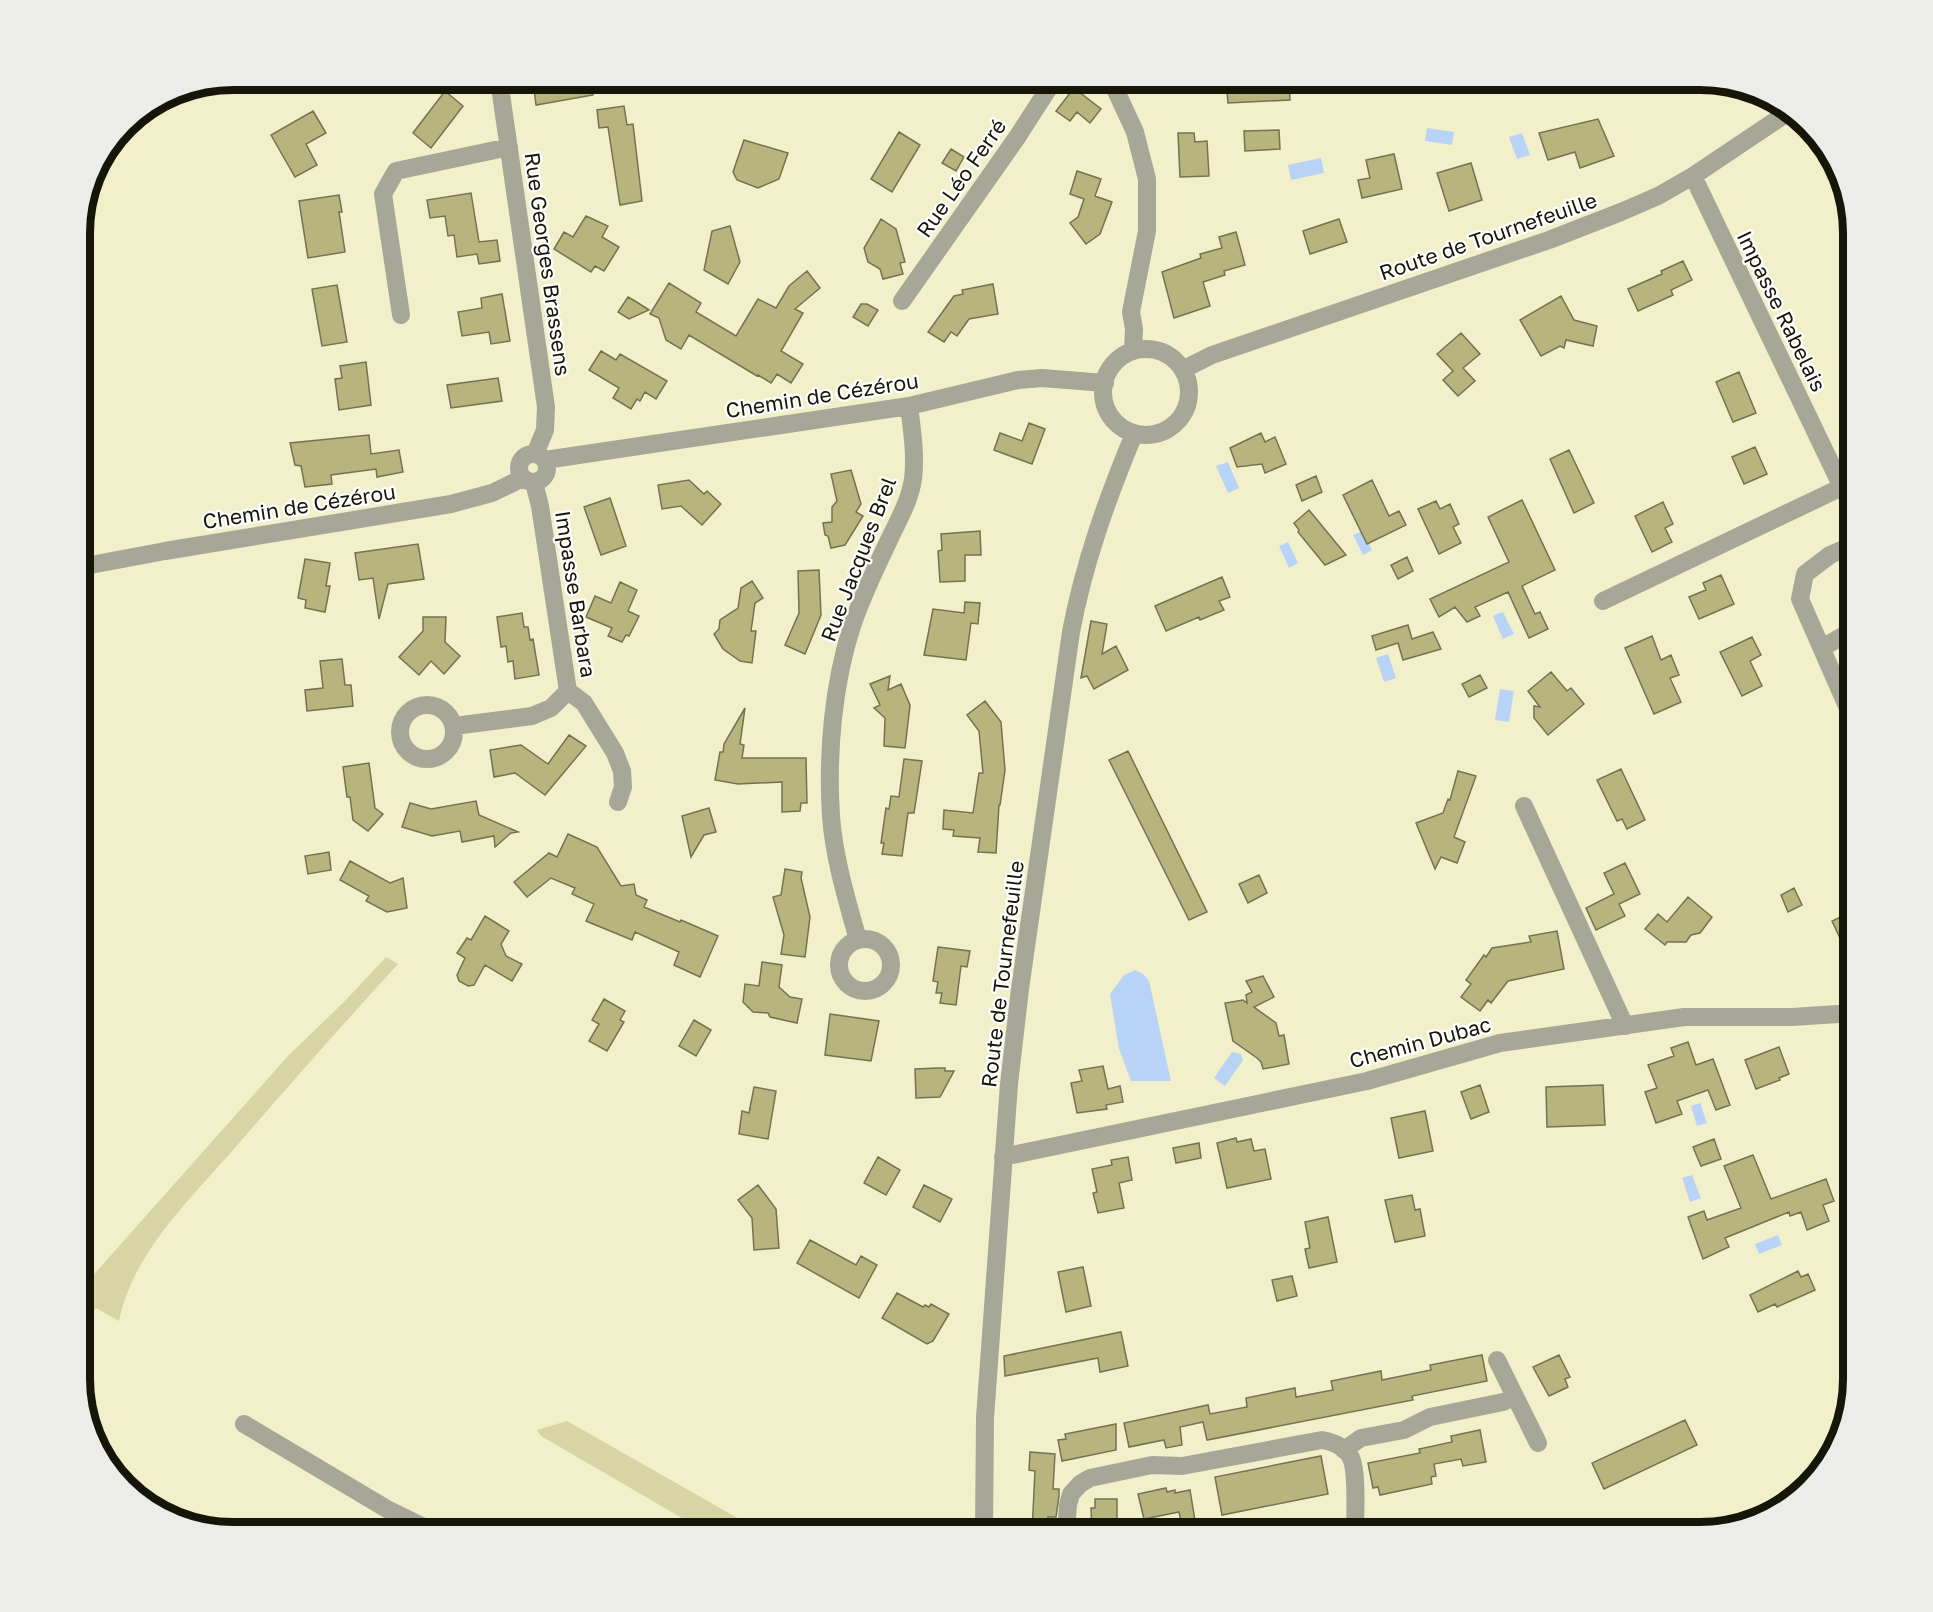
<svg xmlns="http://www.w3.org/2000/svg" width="1933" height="1612" viewBox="0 0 1933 1612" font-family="'Golos Text',sans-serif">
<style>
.green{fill:#d7d5a3}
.water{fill:#b9d3f7}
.building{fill:#b7b47e;stroke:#747350;stroke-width:1.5}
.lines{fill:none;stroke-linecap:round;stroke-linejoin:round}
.minor{stroke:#a7a797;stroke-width:18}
.labels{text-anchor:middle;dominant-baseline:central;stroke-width:4.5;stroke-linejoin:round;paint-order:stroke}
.street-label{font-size:21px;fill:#161608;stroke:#fff}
.rim{fill:none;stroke:#161608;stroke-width:8}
</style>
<rect width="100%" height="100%" fill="#f1f0ca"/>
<!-- green -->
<path class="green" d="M 386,957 L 398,964 C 344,1023 292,1082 240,1142 C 194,1196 134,1249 119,1321 L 96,1308 L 80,1330 L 80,1290 L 288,1056 L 344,1002 Z
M 80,1114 L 88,1158 L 80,1167 Z
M 567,1421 L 762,1532 L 706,1532 L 541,1436 L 537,1430 Z"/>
<!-- water -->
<path class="water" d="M 1427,128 L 1454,132 L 1452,145 L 1425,141 Z
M 1522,133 L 1530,155 L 1517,159 L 1509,137 Z
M 1321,158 L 1324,173 L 1291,180 L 1288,165 Z
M 1228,462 L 1239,488 L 1228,493 L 1216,466 Z
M 1363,531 L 1372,550 L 1363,555 L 1353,535 Z
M 1288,542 L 1298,563 L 1289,568 L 1279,546 Z
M 1503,612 L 1514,634 L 1503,639 L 1493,616 Z
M 1388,654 L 1396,678 L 1384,682 L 1376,658 Z
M 1500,689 L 1514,691 L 1509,722 L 1495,720 Z
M 1135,970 L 1143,974 L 1149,981 L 1171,1081 L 1131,1081 L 1119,1049 L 1110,994 L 1124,975 Z
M 1232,1052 L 1241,1054 L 1243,1060 L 1225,1086 L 1214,1078 Z
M 1700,1103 L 1707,1123 L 1697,1126 L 1691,1106 Z
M 1692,1175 L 1701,1198 L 1690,1202 L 1682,1178 Z
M 1778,1235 L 1782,1245 L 1759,1254 L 1755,1244 Z"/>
<!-- building -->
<path class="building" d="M 533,80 L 590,80 L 593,95 L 536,105 Z
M 1289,80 L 1290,100 L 1228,103 L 1226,81 Z
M 1074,88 L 1101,109 L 1090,123 L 1077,112 L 1070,121 L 1056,111 Z
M 445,91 L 463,106 L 431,148 L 413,133 Z
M 624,106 L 627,125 L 633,124 L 642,201 L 620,205 L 608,127 L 599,128 L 597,110 Z
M 313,111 L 326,133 L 306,144 L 317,165 L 295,177 L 271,135 Z
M 1598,119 L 1614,156 L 1580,168 L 1575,152 L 1548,160 L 1539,133 Z
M 1279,130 L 1280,149 L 1245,151 L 1244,131 Z
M 899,132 L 920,145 L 892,192 L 871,179 Z
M 1178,133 L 1194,133 L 1195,142 L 1207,141 L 1209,176 L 1180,177 Z
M 744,140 L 788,153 L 779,179 L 758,188 L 737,180 L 733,172 Z
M 951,149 L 964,157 L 956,171 L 942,163 Z
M 1394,154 L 1402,189 L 1362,198 L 1358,180 L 1370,178 L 1366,160 Z
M 1471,163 L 1482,200 L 1449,211 L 1437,173 Z
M 1077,171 L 1101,179 L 1095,196 L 1112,202 L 1100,234 L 1086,244 L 1070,223 L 1078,217 L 1084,199 L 1070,194 Z
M 471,193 L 479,242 L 497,240 L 500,261 L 479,264 L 477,254 L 457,257 L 454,235 L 448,236 L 445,216 L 430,218 L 427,200 Z
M 339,195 L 342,212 L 339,212 L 345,252 L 308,258 L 299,201 Z
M 586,216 L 608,226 L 602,237 L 619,247 L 604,271 L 595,266 L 591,272 L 554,249 L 564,232 L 573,237 Z
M 881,219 L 896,229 L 905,262 L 900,263 L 903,274 L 883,279 L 880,269 L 868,262 L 864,248 Z
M 1339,219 L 1347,242 L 1310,254 L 1303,231 Z
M 730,226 L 740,262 L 728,284 L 704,270 L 712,231 Z
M 1236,232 L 1245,265 L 1224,271 L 1225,275 L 1203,282 L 1210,306 L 1174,318 L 1162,272 L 1201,258 L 1200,254 L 1222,248 L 1219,237 Z
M 1683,261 L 1692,280 L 1671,290 L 1673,295 L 1638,311 L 1628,289 L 1662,274 L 1661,271 Z
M 807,271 L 820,288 L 795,309 L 803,313 L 781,351 L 803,364 L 791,383 L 777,374 L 771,383 L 758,375 L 757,376 L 689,335 L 681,349 L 666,340 L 659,318 L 650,314 L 669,283 L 701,303 L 696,312 L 736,336 L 758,299 L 776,308 L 789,286 Z
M 993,284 L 998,314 L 969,319 L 957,336 L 951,332 L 944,342 L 928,332 L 954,296 L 963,294 L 962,290 Z
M 337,285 L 347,342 L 322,346 L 312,289 Z
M 502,294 L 510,341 L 491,344 L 489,332 L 462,336 L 458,312 L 482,308 L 481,298 Z
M 1561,296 L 1574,320 L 1597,326 L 1593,346 L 1566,340 L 1564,348 L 1560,346 L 1541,356 L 1520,320 Z
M 628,297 L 635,301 L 649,310 L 629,319 L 618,312 Z
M 861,304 L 867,304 L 878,310 L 868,326 L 853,317 Z
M 1461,333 L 1480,354 L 1463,368 L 1475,381 L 1458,396 L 1443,380 L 1453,371 L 1437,354 Z
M 601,351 L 616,360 L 620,354 L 667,381 L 656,399 L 645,392 L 640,401 L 637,399 L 631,409 L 613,398 L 619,388 L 589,370 Z
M 366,362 L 371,405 L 339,410 L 335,379 L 342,378 L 340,366 Z
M 1739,372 L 1756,413 L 1733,422 L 1716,382 Z
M 498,378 L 502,401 L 451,408 L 447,385 Z
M 1029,423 L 1045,429 L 1032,464 L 994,450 L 1000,433 L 1022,441 Z
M 1261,433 L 1265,442 L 1275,437 L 1286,464 L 1265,473 L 1262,464 L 1237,467 L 1230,448 Z
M 369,435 L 371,454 L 399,450 L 403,472 L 377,477 L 376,469 L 331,475 L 332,484 L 305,487 L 301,466 L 295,465 L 290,443 Z
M 1755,447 L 1767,474 L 1744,484 L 1732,457 Z
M 1569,450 L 1594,503 L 1574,513 L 1550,459 Z
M 851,470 L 861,504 L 856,512 L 863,516 L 845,545 L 831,548 L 828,536 L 825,535 L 823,523 L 832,522 L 832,507 L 837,501 L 831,474 Z
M 1316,476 L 1322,492 L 1302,501 L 1296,485 Z
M 689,480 L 704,494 L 707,491 L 721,504 L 702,525 L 681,506 L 662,509 L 658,485 Z
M 1372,480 L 1389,516 L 1399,511 L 1406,525 L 1367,544 L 1343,495 Z
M 610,498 L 626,546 L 601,555 L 584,507 Z
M 1522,500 L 1555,570 L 1522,586 L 1535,614 L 1540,612 L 1548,629 L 1529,638 L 1508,592 L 1475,607 L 1480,616 L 1467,622 L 1455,607 L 1439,617 L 1430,599 L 1509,562 L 1488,517 Z
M 1436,501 L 1440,509 L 1450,504 L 1459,524 L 1453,527 L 1461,543 L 1439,554 L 1418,509 Z
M 1663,502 L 1673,524 L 1665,528 L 1672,542 L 1652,552 L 1635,516 Z
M 1309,510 L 1346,555 L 1325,565 L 1298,532 L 1299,530 L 1294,523 Z
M 980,531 L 981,555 L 965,555 L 965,581 L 940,582 L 938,551 L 942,550 L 941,534 Z
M 418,544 L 424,579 L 388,584 L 379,619 L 373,578 L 359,580 L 355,553 Z
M 1407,557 L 1413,571 L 1398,579 L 1391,565 Z
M 305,559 L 330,563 L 326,586 L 330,586 L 325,612 L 305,608 L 306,600 L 298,598 Z
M 819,570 L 821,615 L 805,654 L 785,645 L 799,613 L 798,571 Z
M 1721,575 L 1734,604 L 1699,619 L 1689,597 L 1706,590 L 1703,583 Z
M 1222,577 L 1230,597 L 1219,601 L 1224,610 L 1200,620 L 1199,617 L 1166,631 L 1155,606 Z
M 752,581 L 763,598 L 755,603 L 751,631 L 756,631 L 752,663 L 740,661 L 723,649 L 714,634 L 719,629 L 720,620 L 738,608 L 741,588 Z
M 620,582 L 637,590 L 628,611 L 639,616 L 629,636 L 626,635 L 622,642 L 608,636 L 612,628 L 586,617 L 595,596 L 611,603 Z
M 965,602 L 980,603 L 978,624 L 971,623 L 966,660 L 924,655 L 933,609 L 964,613 Z
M 522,613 L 524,627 L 528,627 L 530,640 L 533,639 L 539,675 L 515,679 L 513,661 L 508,662 L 506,646 L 501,647 L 497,617 Z
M 423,617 L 446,617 L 445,642 L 460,656 L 444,674 L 431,661 L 419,675 L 399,657 L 423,631 Z
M 1091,621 L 1107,624 L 1102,654 L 1116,646 L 1128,670 L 1094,689 L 1087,676 L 1081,678 Z
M 1408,625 L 1412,639 L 1433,632 L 1441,649 L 1403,660 L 1398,643 L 1376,650 L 1372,636 Z
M 1652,636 L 1661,660 L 1671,655 L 1679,675 L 1670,678 L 1681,702 L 1654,714 L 1625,648 Z
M 1752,637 L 1761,655 L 1750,661 L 1762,686 L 1742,696 L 1720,652 Z
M 342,659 L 345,685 L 351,685 L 353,706 L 307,711 L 305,690 L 323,688 L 320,661 Z
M 1551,672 L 1567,691 L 1571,688 L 1584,704 L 1548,735 L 1534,718 L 1534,706 L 1540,707 L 1528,691 Z
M 1480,675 L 1487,688 L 1469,697 L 1462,684 Z
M 890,676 L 888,690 L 901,684 L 910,705 L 905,748 L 884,746 L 885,718 L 874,708 L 880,705 L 870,684 Z
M 985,701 L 1001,722 L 1005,770 L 1000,805 L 999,805 L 996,853 L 978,852 L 980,838 L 953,836 L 954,830 L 943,829 L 944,810 L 973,813 L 979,773 L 983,773 L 979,731 L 967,715 Z
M 745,708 L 740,744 L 744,745 L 742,758 L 806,758 L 807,803 L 801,803 L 800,811 L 782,812 L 782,782 L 738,784 L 715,780 L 720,752 L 723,752 L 724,744 Z
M 569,735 L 586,746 L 545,795 L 515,773 L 494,777 L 490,750 L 521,745 L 548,764 Z
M 1128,751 L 1207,912 L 1189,920 L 1109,760 Z
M 904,759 L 922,761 L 914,813 L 908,813 L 902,856 L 882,854 L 884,843 L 881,843 L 886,808 L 889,809 L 891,796 L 899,797 Z
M 369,763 L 375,808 L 383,814 L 368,831 L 353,820 L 350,797 L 347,797 L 343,767 Z
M 1621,769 L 1645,820 L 1627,829 L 1622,819 L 1617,821 L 1597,780 Z
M 1458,771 L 1476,776 L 1454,837 L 1465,842 L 1457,863 L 1441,857 L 1435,869 L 1416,823 L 1443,813 L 1448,799 L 1450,800 Z
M 476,801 L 479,815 L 518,832 L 511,833 L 495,847 L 494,836 L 462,842 L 460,831 L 432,836 L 402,827 L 410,803 L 431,809 Z
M 709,808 L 716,832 L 704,835 L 691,857 L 682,816 Z
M 568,834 L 597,847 L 621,886 L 634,884 L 636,895 L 647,900 L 644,907 L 680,922 L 681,920 L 718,936 L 700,977 L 674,965 L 679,952 L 635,932 L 632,940 L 586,921 L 594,904 L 572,894 L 575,888 L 551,878 L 527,897 L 514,882 L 549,853 L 557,857 Z
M 329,852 L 331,870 L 308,874 L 305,856 Z
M 350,861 L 390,883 L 403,878 L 407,908 L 387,912 L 366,901 L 369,896 L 340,880 Z
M 1625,863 L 1640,894 L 1619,904 L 1625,916 L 1596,930 L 1586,908 L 1614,894 L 1604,873 Z
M 785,869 L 802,872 L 801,878 L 810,917 L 805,957 L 781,954 L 784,935 L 773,897 L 781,895 Z
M 1259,875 L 1267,893 L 1248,903 L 1239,884 Z
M 1794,888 L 1802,905 L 1788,912 L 1781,895 Z
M 1688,897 L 1712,917 L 1700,933 L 1691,935 L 1686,942 L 1667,942 L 1665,945 L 1645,929 L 1658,914 L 1667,922 Z
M 1853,911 L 1853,966 L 1832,921 Z
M 485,916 L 509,931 L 501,944 L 506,956 L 522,964 L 512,981 L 485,965 L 474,985 L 468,986 L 459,981 L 457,975 L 465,958 L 457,953 L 467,938 L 471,940 Z
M 1557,931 L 1564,969 L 1508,981 L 1491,1003 L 1488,1000 L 1480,1011 L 1461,997 L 1471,984 L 1466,980 L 1484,955 L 1486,957 L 1492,948 L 1531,942 L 1529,936 Z
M 938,947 L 970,951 L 967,967 L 961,966 L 956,1005 L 940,1003 L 942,993 L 936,993 L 938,982 L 933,981 Z
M 762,962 L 782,965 L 779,987 L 790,997 L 802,999 L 797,1023 L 770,1017 L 768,1013 L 753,1012 L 743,1002 L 745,984 L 759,986 Z
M 1263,976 L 1274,997 L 1254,1007 L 1276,1023 L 1279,1036 L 1284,1035 L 1289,1064 L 1263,1069 L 1261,1062 L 1257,1058 L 1233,1041 L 1225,1003 L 1243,1000 L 1247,1003 L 1246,995 L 1252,992 L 1246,981 Z
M 604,999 L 625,1011 L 620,1020 L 624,1022 L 607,1051 L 589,1041 L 599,1024 L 592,1020 Z
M 830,1014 L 879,1021 L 871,1061 L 825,1055 Z
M 694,1020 L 711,1030 L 696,1056 L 679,1046 Z
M 1688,1042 L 1696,1065 L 1713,1059 L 1730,1105 L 1716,1110 L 1708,1090 L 1677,1101 L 1682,1114 L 1656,1123 L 1645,1092 L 1657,1088 L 1648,1065 L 1674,1056 L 1671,1048 Z
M 1779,1047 L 1789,1074 L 1779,1078 L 1780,1080 L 1756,1089 L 1745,1060 Z
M 1103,1066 L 1108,1089 L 1120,1086 L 1123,1102 L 1106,1105 L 1107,1109 L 1077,1113 L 1071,1083 L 1082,1081 L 1079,1070 Z
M 938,1068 L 945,1068 L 945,1071 L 954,1071 L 940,1097 L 916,1098 L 915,1069 Z
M 1480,1085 L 1489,1112 L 1471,1119 L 1461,1092 Z
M 1603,1085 L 1605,1125 L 1547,1127 L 1546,1087 Z
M 754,1087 L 776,1091 L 768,1139 L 739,1134 L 742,1111 L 749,1113 Z
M 1425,1111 L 1433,1151 L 1399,1158 L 1391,1118 Z
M 1236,1138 L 1237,1142 L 1251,1139 L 1254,1151 L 1265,1149 L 1271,1179 L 1227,1188 L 1217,1143 Z
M 1714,1139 L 1721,1159 L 1701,1166 L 1693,1147 Z
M 1199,1143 L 1201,1158 L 1176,1163 L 1173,1148 Z
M 1753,1155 L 1771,1199 L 1826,1179 L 1834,1201 L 1823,1205 L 1829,1221 L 1807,1230 L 1801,1212 L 1790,1216 L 1789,1212 L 1725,1238 L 1729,1247 L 1703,1259 L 1688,1217 L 1704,1211 L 1707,1220 L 1741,1208 L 1724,1166 Z
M 878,1157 L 900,1170 L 886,1195 L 864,1183 Z
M 1128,1157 L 1132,1180 L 1119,1183 L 1124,1208 L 1098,1213 L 1093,1193 L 1097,1192 L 1092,1169 L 1112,1165 L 1111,1160 Z
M 758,1185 L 776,1209 L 779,1248 L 754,1250 L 752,1218 L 738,1200 Z
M 924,1185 L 952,1199 L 940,1222 L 913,1207 Z
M 1412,1195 L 1415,1210 L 1420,1209 L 1425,1236 L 1395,1242 L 1385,1200 Z
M 1328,1217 L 1337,1262 L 1309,1268 L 1305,1249 L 1310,1248 L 1305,1222 Z
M 810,1240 L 856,1265 L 861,1256 L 877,1265 L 859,1298 L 797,1263 Z
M 1083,1267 L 1091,1306 L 1066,1312 L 1058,1272 Z
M 1798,1271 L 1801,1277 L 1808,1274 L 1815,1290 L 1777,1307 L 1775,1304 L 1758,1312 L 1750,1295 Z
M 1292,1276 L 1297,1296 L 1277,1301 L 1272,1280 Z
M 897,1293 L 923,1307 L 925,1305 L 929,1307 L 931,1304 L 949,1314 L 933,1341 L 927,1344 L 882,1318 Z
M 1121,1332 L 1128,1366 L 1100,1372 L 1098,1358 L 1005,1376 L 1004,1356 Z
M 1482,1355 L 1487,1381 L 1412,1396 L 1413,1400 L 1207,1440 L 1203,1422 L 1180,1427 L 1182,1445 L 1166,1448 L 1164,1440 L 1129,1447 L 1124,1423 L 1208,1405 L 1210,1414 L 1247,1407 L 1246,1398 L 1295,1388 L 1296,1397 L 1333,1390 L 1331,1381 L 1381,1371 L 1382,1380 L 1431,1370 L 1430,1365 Z
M 1559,1355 L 1570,1377 L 1565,1379 L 1568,1387 L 1549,1396 L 1533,1367 Z
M 1685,1420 L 1697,1445 L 1604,1489 L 1592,1463 Z
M 1116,1424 L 1116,1450 L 1062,1461 L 1058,1440 L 1066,1439 L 1065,1434 Z
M 1480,1430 L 1486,1462 L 1463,1466 L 1461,1459 L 1434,1464 L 1436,1476 L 1431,1477 L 1432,1484 L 1380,1495 L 1378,1487 L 1373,1488 L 1368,1463 L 1420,1453 L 1419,1449 L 1452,1442 L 1451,1436 Z
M 1030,1452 L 1055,1454 L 1053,1489 L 1059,1489 L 1059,1496 L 1056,1517 L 1048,1517 L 1048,1533 L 1032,1532 L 1035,1471 L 1029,1470 Z
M 1321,1456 L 1328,1494 L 1222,1515 L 1215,1477 Z
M 1166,1488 L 1167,1492 L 1175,1490 L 1175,1493 L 1190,1490 L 1197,1533 L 1183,1533 L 1179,1512 L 1144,1519 L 1138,1494 Z
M 1095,1499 L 1117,1499 L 1117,1533 L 1092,1533 L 1091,1508 L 1095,1508 Z"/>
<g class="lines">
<!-- minor -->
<path class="minor" d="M 499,80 L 546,407 L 545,430 L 535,454
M 1111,80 L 1135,132 L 1147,179 L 1147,231 L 1131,312 L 1134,329 L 1133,350
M 902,301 L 1018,136 L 1054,80
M 401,315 L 383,194 L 396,171 L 509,147
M1103 392a43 43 0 1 1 86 0a43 43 0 1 1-86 0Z
M 1184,369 L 1212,355 L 1549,240 L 1621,212 L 1658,196 L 1693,176 L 1790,111
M519 468a14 14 0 1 1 28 0a14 14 0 1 1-28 0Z
M 545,460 L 909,406 L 1018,380 L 1042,378 L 1105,383
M 534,483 L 540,506 L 568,691 L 584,703 L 615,753 L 622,771 L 623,787 L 618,802
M 1842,487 L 1853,506
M 80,567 L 165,551 L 451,504 L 492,493 L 523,478
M 1603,601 L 1842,487 L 1693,176
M 1822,648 L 1853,630
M400 732a27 27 0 1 1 54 0a27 27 0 1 1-54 0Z
M 1853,720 L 1800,599 L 1805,574 L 1830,555 L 1853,545
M 454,726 L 532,716 L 551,708 L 568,691
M 1524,806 L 1625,1026
M839 965a26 26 0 1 1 52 0a26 26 0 1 1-52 0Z
M 858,940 C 847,900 834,858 831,816 C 827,755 833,684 852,626 C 862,596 876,567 890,538 C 899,519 910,500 913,479 C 916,455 912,430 909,406
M 1848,1013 L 1848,1051 L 1853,1066
M 1003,1157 L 1367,1081 L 1500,1043 L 1684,1017 L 1792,1017 L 1853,1013
M 1497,1360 L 1538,1443
M 244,1424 L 387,1509 L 434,1532
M 1344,1450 L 1361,1438 L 1404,1430 L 1430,1417 L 1503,1402 L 1515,1396
M 984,1532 L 985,1418 L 1009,1084 L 1020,989 L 1071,632 C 1084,563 1107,499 1134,434
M 1066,1532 L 1068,1505 L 1071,1494 L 1080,1484 L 1090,1478 L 1152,1465 L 1182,1466 L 1322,1440 C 1333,1442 1344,1446 1350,1456 C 1358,1469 1355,1516 1355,1532"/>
</g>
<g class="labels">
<!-- street labels -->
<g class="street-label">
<text transform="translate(961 178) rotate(-55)">Rue Léo Ferré</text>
<text transform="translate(1488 236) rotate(-19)">Route de Tournefeuille</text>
<text transform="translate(548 264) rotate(82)">Rue Georges Brassens</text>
<text transform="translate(1782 311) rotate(64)">Impasse Rabelais</text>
<text transform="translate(822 395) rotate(-9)">Chemin de Cézérou</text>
<text transform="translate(299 506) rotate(-9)">Chemin de Cézérou</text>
<text transform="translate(858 559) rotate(-69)">Rue Jacques Brel</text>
<text transform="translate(576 594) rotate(81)">Impasse Barbara</text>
<text transform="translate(1002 974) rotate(-83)">Route de Tournefeuille</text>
<text transform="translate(1420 1042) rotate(-15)">Chemin Dubac</text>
</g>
</g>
<!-- crop -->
<path d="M0 0H1933V1612H0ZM233 90H1700A143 143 0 0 1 1843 233V1379A143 143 0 0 1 1700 1522H233A143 143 0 0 1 90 1379V233A143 143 0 0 1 233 90Z" fill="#ececeb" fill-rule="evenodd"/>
<path class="rim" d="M233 90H1700A143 143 0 0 1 1843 233V1379A143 143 0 0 1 1700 1522H233A143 143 0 0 1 90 1379V233A143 143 0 0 1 233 90Z"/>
</svg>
